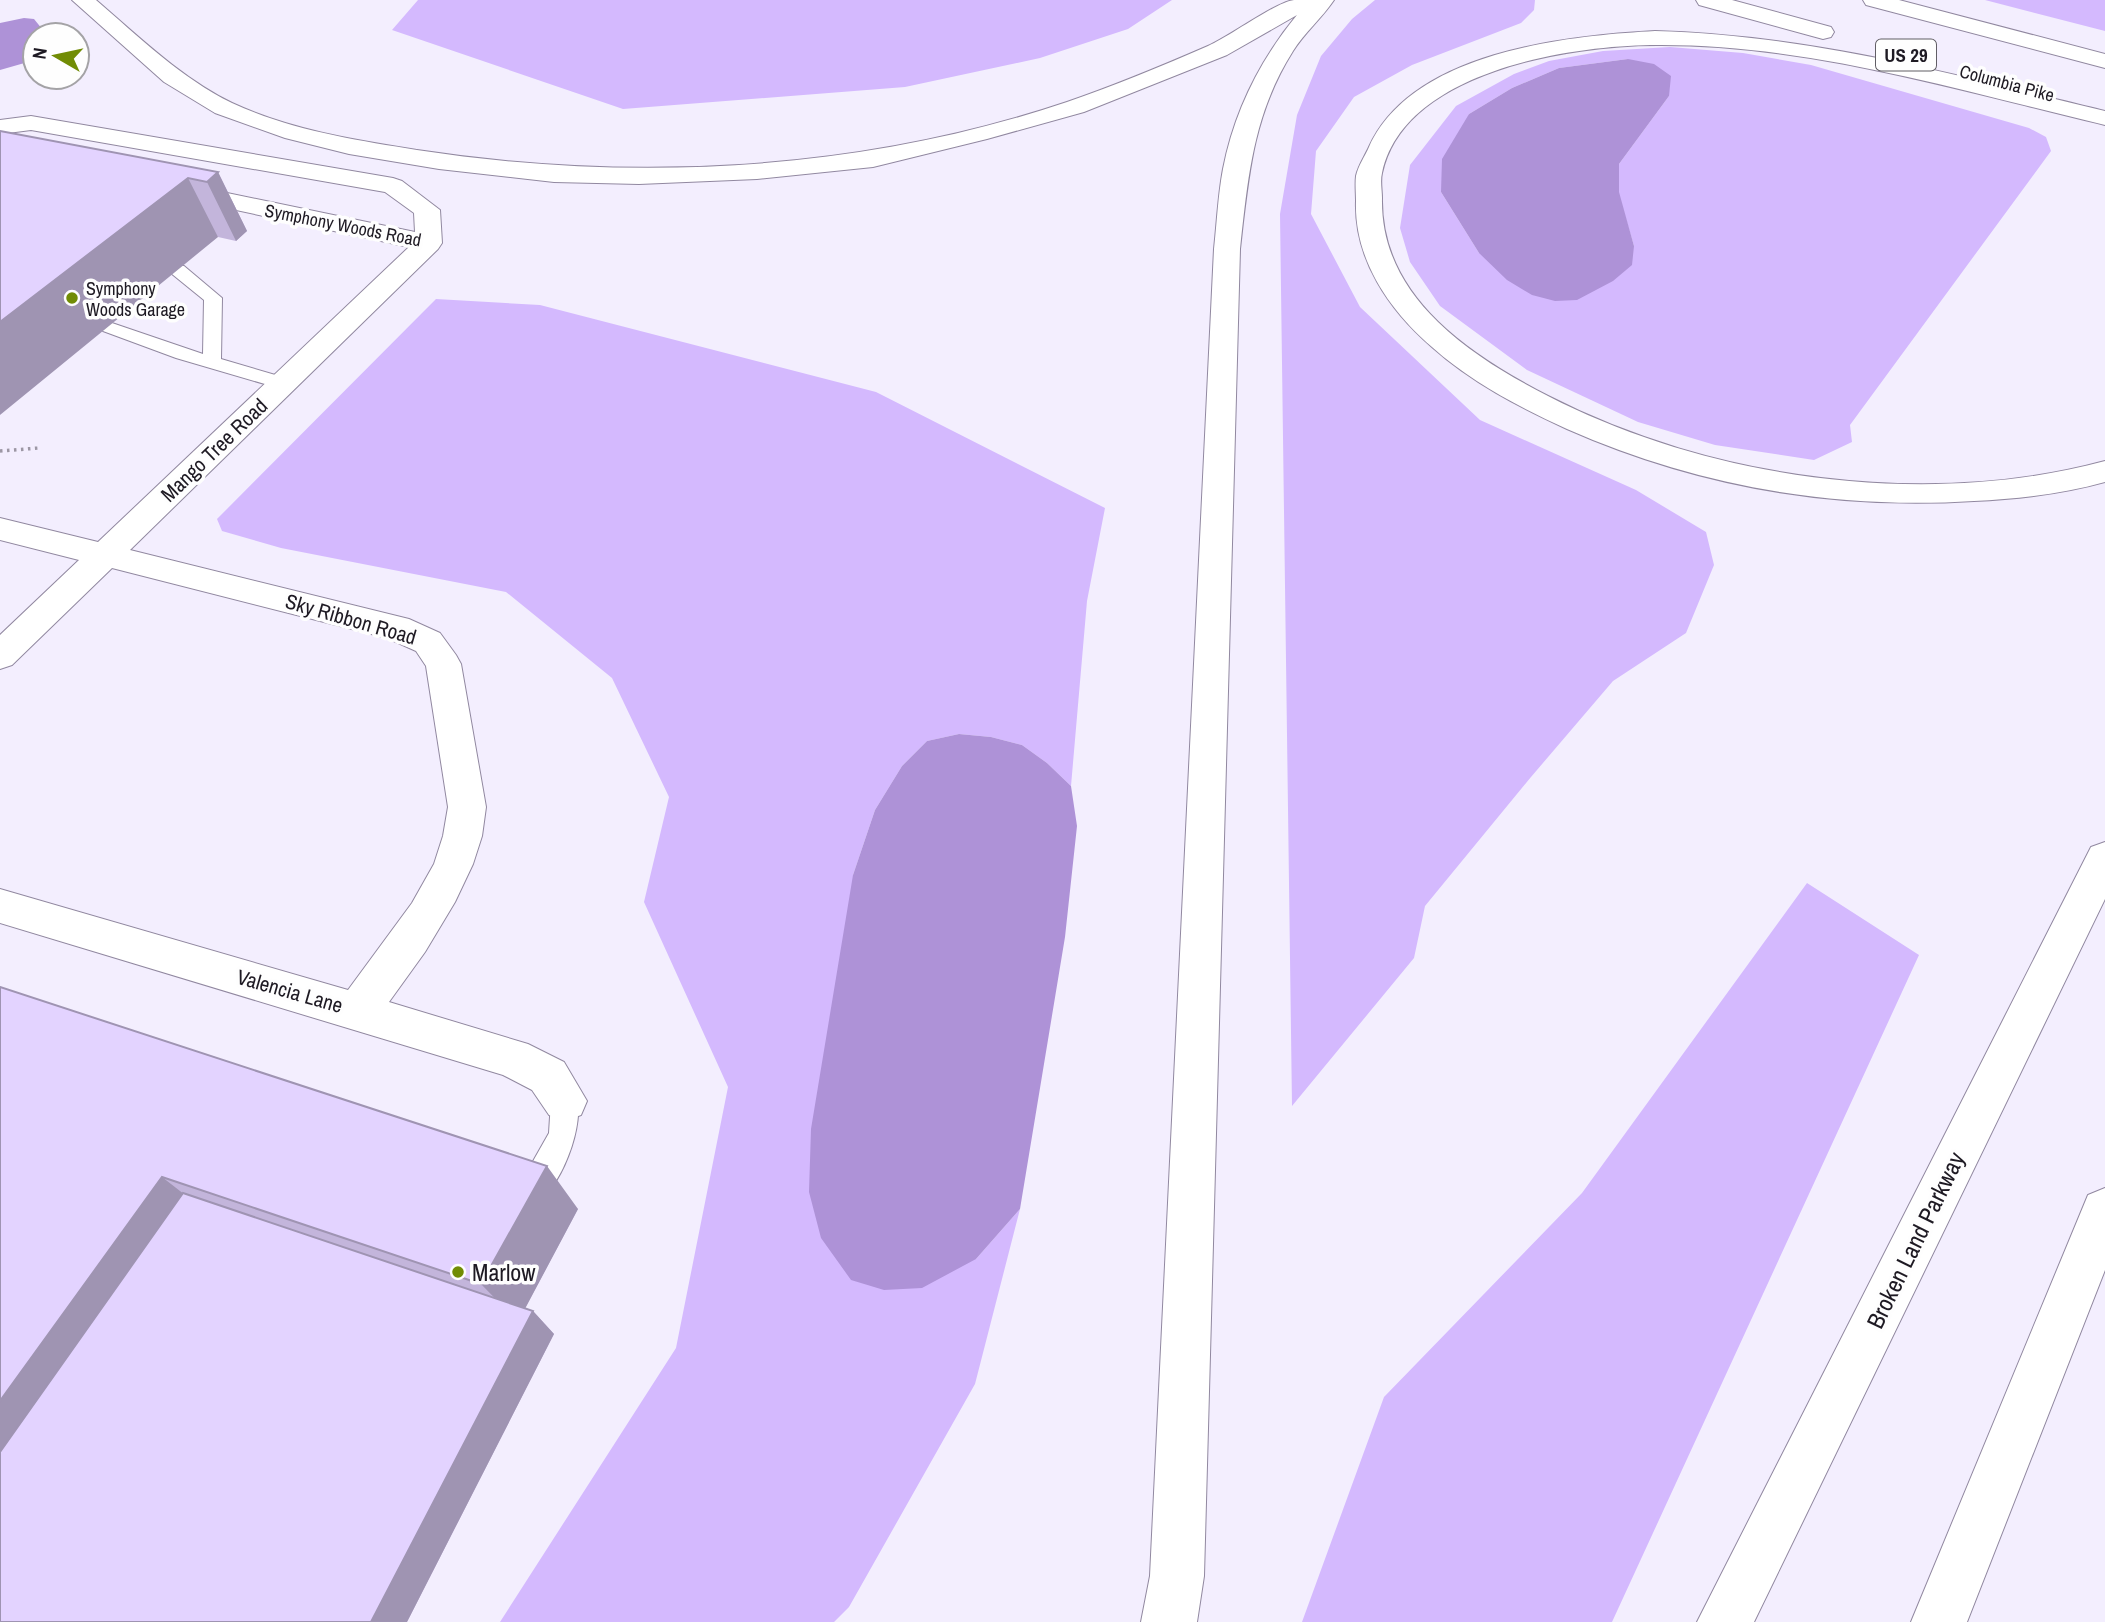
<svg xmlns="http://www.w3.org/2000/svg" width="2105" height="1622" viewBox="0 0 2105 1622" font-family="'Archivo Narrow',sans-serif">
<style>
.green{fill:#d4b9fe;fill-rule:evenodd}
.water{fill:#ae92d7}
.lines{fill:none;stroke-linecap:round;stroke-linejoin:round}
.lane-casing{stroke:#9188a0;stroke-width:2}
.street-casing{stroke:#9188a0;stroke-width:2}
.primary-casing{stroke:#9188a0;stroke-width:2}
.highway-casing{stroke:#9188a0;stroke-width:2}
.path{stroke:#9c97a4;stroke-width:3.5;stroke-dasharray:2.5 4.5;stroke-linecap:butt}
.lane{fill:#fff;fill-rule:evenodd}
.street{fill:#fff;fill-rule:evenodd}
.primary{fill:#fff;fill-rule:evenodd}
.highway{fill:#fff;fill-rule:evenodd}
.wall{fill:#c3b5db}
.shaded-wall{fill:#9f94b2}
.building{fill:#e3d3ff;stroke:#9f94b2;stroke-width:2}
.poi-dot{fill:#718c05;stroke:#fefefe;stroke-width:2.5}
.labels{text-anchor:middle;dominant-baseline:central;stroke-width:7;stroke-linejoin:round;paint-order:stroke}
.far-street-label{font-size:18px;fill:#1e1a23;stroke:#fefefe}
.far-poi-label{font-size:18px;fill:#1e1a23;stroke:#fefefe;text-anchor:start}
.shield{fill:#fefefe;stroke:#615e65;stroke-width:2}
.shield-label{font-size:19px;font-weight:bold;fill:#1e1a23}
.street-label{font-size:21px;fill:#1e1a23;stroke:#fefefe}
.near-street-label{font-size:24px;fill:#1e1a23;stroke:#fefefe}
.near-poi-label{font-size:24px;fill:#1e1a23;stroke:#fefefe;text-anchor:start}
</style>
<rect width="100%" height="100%" fill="#f3eefe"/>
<!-- green -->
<path class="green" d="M 418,0 L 1172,0 L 1128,29 L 1040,58 L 905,87 L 623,109 L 392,30 Z
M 1375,0 L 1535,0 L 1534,10 L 1521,23 L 1412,65 L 1354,97 L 1316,151 L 1311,214 L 1360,307 L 1480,420 L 1636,490 L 1706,532 L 1714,565 L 1686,633 L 1613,681 L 1531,777 L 1425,906 L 1414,958 L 1292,1106 L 1280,214 L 1297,115 L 1321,56 L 1352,19 Z
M 1985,0 L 2105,0 L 2105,31 Z
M 1670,47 L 1743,53 L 1811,65 L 2029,128 L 2046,137 L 2051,151 L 1850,425 L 1852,442 L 1814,460 L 1715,445 L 1638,422 L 1527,370 L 1440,306 L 1410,262 L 1400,228 L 1410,165 L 1456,106 L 1514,74 L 1549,61 L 1603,51 ZM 1628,59 L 1669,96 L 1619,164 L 1618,192 L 1634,246 L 1479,253 L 1441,192 L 1469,114 L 1512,88 L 1559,68 Z
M 436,299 L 540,305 L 876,392 L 1105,508 L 1087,601 L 1071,786 L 1047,763 L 1022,745 L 991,737 L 959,734 L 927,741 L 902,766 L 875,810 L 853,875 L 976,1259 L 1020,1209 L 975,1384 L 849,1607 L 834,1622 L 500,1622 L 676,1348 L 728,1087 L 644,902 L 669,797 L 612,678 L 506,592 L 281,548 L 222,531 L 217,519 Z
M 1807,883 L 1919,955 L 1612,1622 L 1302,1622 L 1384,1397 L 1582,1193 Z"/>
<!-- water -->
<path class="water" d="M 24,18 L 34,19 L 47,35 L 35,35 L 35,60 L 0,70 L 0,23 Z
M 1628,59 L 1654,64 L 1671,76 L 1669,96 L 1619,164 L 1619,192 L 1634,246 L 1632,265 L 1613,281 L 1577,300 L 1555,301 L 1532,295 L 1507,280 L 1479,253 L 1441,192 L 1442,159 L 1469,114 L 1512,88 L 1559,68 Z
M 959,734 L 991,737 L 1022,745 L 1047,763 L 1071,786 L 1077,826 L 1065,937 L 1020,1209 L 976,1259 L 922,1288 L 884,1290 L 851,1280 L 821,1238 L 809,1192 L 811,1129 L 853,875 L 875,810 L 902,766 L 927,741 Z"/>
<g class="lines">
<!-- lane casing -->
<g class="lane-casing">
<path id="lane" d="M 178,265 L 184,266 L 222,298 L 221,359 L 289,379 L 291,383 L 289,387 L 275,387 L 176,358 L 103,331 L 100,327 L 103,323 L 109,322 L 203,354 L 204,300 L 172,274 L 169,270 L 172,266 Z
M 565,1088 L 575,1092 C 588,1121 559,1196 530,1207 L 520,1203 L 515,1193 L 549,1133 L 551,1101 L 555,1092 Z"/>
</g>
<!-- street casing -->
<g class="street-casing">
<path id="street" d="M 31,116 L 393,178 L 402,181 L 440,210 L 442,243 L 438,249 L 130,550 L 409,619 L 440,633 L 456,655 L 461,664 L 486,807 L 482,836 L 473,864 L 455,902 L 425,952 L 389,1002 L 528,1044 L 564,1062 L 587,1101 L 581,1115 L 565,1121 L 549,1115 L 532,1090 L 503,1075 L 0,923 L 0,889 L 348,990 L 412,903 L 434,864 L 443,836 L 448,807 L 426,666 L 416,651 L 387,638 L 112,568 L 12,665 L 0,669 L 0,635 L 79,560 L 0,540 L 0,518 L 98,542 L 409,247 L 175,197 L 171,192 L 175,187 L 184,184 L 415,232 L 414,213 L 385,192 L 31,130 L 0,134 L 0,120 Z"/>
</g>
<!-- primary casing -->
<g class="primary-casing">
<path id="primary" d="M 2105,842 L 2105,899 L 1754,1622 L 1697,1622 L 2091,847 Z
M 2105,1188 L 2105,1270 L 1967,1622 L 1911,1622 L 2088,1195 Z"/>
</g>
<!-- highway casing -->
<g class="highway-casing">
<path id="highway" d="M 72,0 L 96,0 C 139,37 181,78 232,103 C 290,130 354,140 417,150 C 632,183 859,172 1067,102 C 1114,86 1162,66 1208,46 C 1229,37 1276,2 1294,0 C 1307,0 1321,0 1334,0 C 1322,18 1305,32 1293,51 C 1253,114 1248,177 1240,249 L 1204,1576 L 1197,1622 L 1141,1622 L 1150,1576 L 1214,249 C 1217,222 1218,195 1223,169 C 1234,112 1260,60 1297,15 L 1227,55 L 1084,112 L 987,139 L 873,167 L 757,179 L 639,184 L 554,182 L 439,169 L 349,154 L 285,138 L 215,113 L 164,82 Z
M 1696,0 L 1732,0 L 1831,27 L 1834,32 L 1831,37 L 1823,39 L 1699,5 Z
M 1863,0 L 1899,0 L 2105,54 L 2105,68 L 1866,5 Z
M 1655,31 C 1809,35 1956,75 2105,111 L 2105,125 C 1958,90 1809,44 1657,45 C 1571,45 1404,71 1382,173 C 1380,181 1382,190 1382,198 C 1381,248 1403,288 1438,322 C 1470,353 1509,376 1548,396 C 1711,480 1927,509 2105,461 L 2105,482 C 2062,494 2018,499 1974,501 C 1833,510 1696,486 1567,429 C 1519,407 1471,382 1432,347 C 1389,310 1354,259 1356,201 C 1356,193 1355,184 1356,176 C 1358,166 1365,156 1369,147 C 1412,52 1564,36 1655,31 Z"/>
</g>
<!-- path -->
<path class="path" d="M 0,451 L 39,448"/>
<!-- lane -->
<use href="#lane" class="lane"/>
<!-- street -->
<use href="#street" class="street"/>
<!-- primary -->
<use href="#primary" class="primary"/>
<!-- highway -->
<use href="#highway" class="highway"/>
</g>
<!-- wall -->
<path class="wall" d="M 0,131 L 218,172 L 247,231 L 236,241 L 218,237 Z
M 0,987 L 578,1209 L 525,1308 L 533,1311 L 554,1334 L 407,1622 L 0,1622 Z"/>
<!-- shaded-wall -->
<path class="shaded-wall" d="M 218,172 L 247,231 L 236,241 L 207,182 Z
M 188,178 L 218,237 L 0,415 L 0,322 Z
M 547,1166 L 578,1209 L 518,1322 L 481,1284 Z
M 162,1177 L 216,1219 L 0,1535 L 0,1401 Z
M 533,1311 L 554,1334 L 407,1622 L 371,1622 Z"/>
<!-- building -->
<path class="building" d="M 0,131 L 218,172 L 207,182 L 188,178 L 0,322 Z
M 0,987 L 547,1166 L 481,1284 L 162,1177 L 0,1401 Z
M 183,1193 L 533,1311 L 371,1622 L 0,1622 L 0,1452 Z"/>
<!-- markers -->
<g class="poi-dot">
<circle cx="72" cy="298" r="7"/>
<circle cx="458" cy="1272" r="7"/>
</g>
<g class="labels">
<!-- far-street labels -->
<g class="far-street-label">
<text transform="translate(2007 83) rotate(15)">Columbia Pike</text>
<text transform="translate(343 225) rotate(11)">Symphony Woods Road</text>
</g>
<!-- far-poi labels -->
<g class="far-poi-label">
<text x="86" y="288">Symphony<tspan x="86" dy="21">Woods Garage</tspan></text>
</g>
<!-- shield labels -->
<rect class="shield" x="1876" y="39.5" width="60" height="31" rx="5"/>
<g class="shield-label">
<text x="1906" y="55">US 29</text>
</g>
<!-- street labels -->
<g class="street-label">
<text transform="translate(214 450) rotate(-44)">Mango Tree Road</text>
<text transform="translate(351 619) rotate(16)">Sky Ribbon Road</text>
<text transform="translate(290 991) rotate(16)">Valencia Lane</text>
</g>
<!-- near-street labels -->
<g class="near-street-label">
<text transform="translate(1915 1240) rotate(-64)">Broken Land Parkway</text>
</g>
<!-- near-poi labels -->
<g class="near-poi-label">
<text x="472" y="1272">Marlow</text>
</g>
</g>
<!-- north arrow -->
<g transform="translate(56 56) rotate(279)"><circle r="33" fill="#fefefe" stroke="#a4a3a6" stroke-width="2"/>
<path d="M0-5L12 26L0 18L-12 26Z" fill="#718c05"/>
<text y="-10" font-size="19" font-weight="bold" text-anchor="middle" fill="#1e1a23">N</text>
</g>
</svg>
